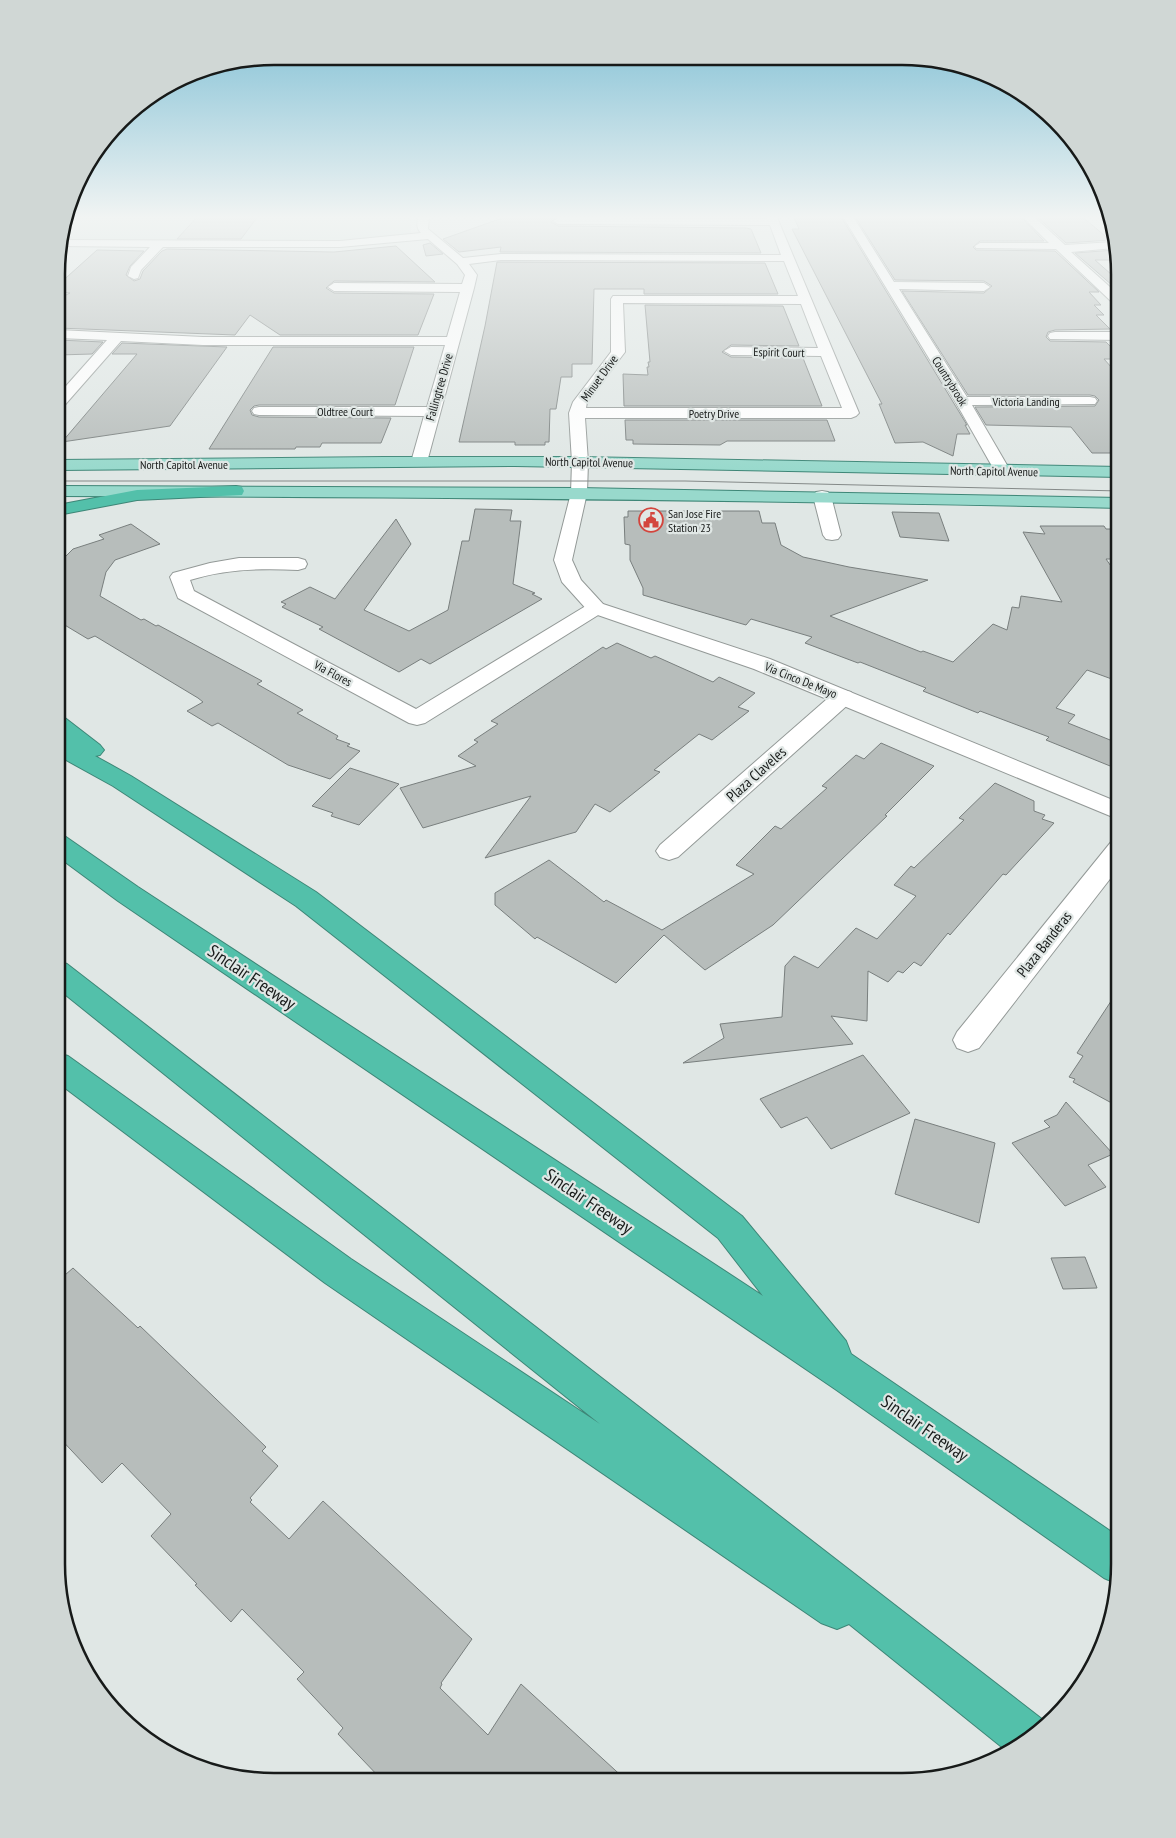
<svg xmlns="http://www.w3.org/2000/svg" width="1176" height="1838" viewBox="0 0 1176 1838" font-family="'PT Sans Narrow',sans-serif">
<style>
.built{fill:#ceded9}
.building{fill:#b7bdbb;stroke:#797f7e}
.lines{fill:none;stroke-linecap:round;stroke-linejoin:round}
.minor-casing{stroke:#939997;stroke-width:2}
.tertiary-casing{stroke:#939997;stroke-width:2}
.primary-casing{stroke:#3e8677;stroke-width:2}
.motorway-casing{stroke:#3e8677;stroke-width:2}
.minor{fill:#fff;fill-rule:evenodd}
.tertiary{fill:#fff;fill-rule:evenodd}
.primary{fill:#98d9cc;fill-rule:evenodd}
.motorway{fill:#53c0aa;fill-rule:evenodd}
.tram{stroke:#848988;stroke-width:1}
.labels{text-anchor:middle;dominant-baseline:central;stroke-width:4.5;stroke-linejoin:round;paint-order:stroke}
.far-street-label{font-size:12px;fill:#171a19;stroke:#e0e7e5}
.far-poi-label{font-size:12px;fill:#171a19;stroke:#e0e7e5;text-anchor:start}
.street-label{font-size:15px;fill:#171a19;stroke:#e0e7e5}
.near-street-label{font-size:18px;fill:#171a19;stroke:#e0e7e5}
.rim{fill:none;stroke:#171a19;stroke-width:2.5}
</style>
<rect width="100%" height="100%" fill="#e0e7e5"/>
<!-- built -->
<path class="built" d="M 67,215 L 410,215 L 411,235 L 341,240 L 60,239 Z"/>
<!-- building -->
<path class="building" d="M 199,215 L 259,215 L 241,239 L 177,239 Z
M 511,215 L 719,215 L 719,217 L 558,216 L 551,222 L 558,226 L 746,228 L 751,229 L 761,253 L 500,252 L 501,247 L 459,252 L 443,239 Z
M 793,215 L 840,215 L 967,425 L 965,425 L 970,434 L 957,434 L 953,456 L 923,442 L 895,443 L 879,404 L 882,404 L 792,229 L 799,229 Z
M 854,215 L 1019,215 L 1044,241 L 980,241 L 973,247 L 976,250 L 1055,251 L 1099,292 L 1089,292 L 1101,305 L 1094,305 L 1104,315 L 1096,315 L 1110,329 L 1055,330 L 1048,332 L 1046,337 L 1050,341 L 1106,342 L 1120,356 L 1120,359 L 1104,359 L 1120,377 L 1120,453 L 1092,453 L 1071,427 L 986,425 L 975,407 L 1095,406 L 1099,400 L 1095,396 L 1090,395 L 968,395 L 902,291 L 984,293 L 992,286 L 984,281 L 895,280 Z
M 1035,215 L 1080,215 L 1110,240 L 1066,243 Z
M 430,243 L 443,254 L 426,256 L 423,245 Z
M 396,246 L 435,282 L 334,281 L 326,288 L 334,293 L 434,294 L 418,335 L 280,335 L 250,315 L 235,335 L 58,328 L 58,299 L 70,293 L 58,292 L 58,285 L 97,250 L 144,251 L 130,266 L 126,275 L 134,281 L 140,279 L 143,271 L 162,251 L 167,249 L 334,252 Z
M 1115,250 L 1117,260 L 1095,260 L 1120,282 L 1120,292 L 1075,253 Z
M 497,262 L 765,263 L 778,294 L 644,294 L 644,289 L 594,289 L 592,364 L 572,364 L 572,377 L 561,377 L 556,409 L 550,409 L 549,442 L 545,442 L 545,445 L 515,445 L 515,442 L 459,442 L 485,326 Z
M 645,305 L 783,306 L 799,346 L 731,345 L 722,352 L 731,357 L 803,358 L 822,406 L 624,406 L 623,374 L 648,375 L 647,367 L 649,367 L 648,362 L 650,362 Z
M 58,340 L 103,342 L 92,354 L 58,355 Z
M 122,343 L 227,347 L 170,426 L 62,442 L 137,354 L 112,354 Z
M 273,347 L 414,347 L 395,405 L 259,405 L 254,406 L 250,410 L 252,415 L 259,417 L 391,418 L 381,443 L 322,443 L 320,447 L 296,447 L 295,449 L 209,449 Z
M 625,420 L 827,420 L 835,441 L 727,441 L 720,445 L 633,444 L 633,440 L 626,440 Z
M 475,509 L 512,510 L 510,521 L 521,521 L 513,584 L 535,593 L 532,594 L 542,599 L 430,664 L 421,659 L 399,672 L 319,629 L 323,627 L 282,607 L 286,604 L 281,602 L 310,587 L 335,599 L 396,519 L 411,544 L 364,610 L 409,631 L 448,610 L 462,541 L 469,541 Z
M 628,511 L 759,511 L 762,523 L 775,523 L 781,545 L 803,557 L 849,567 L 928,580 L 830,616 L 921,652 L 923,651 L 953,662 L 993,624 L 1007,630 L 1012,607 L 1019,608 L 1021,596 L 1062,602 L 1023,532 L 1045,534 L 1040,526 L 1104,526 L 1106,529 L 1120,529 L 1120,559 L 1106,559 L 1120,579 L 1120,682 L 1087,670 L 1056,708 L 1075,715 L 1068,723 L 1120,744 L 1120,770 L 1046,740 L 1049,737 L 980,711 L 978,713 L 923,691 L 926,688 L 860,662 L 858,663 L 805,643 L 812,637 L 751,619 L 746,625 L 643,595 L 643,588 L 630,560 L 630,545 L 625,544 L 624,517 L 628,517 Z
M 892,512 L 939,513 L 949,541 L 900,537 Z
M 131,524 L 160,544 L 115,560 L 106,572 L 100,596 L 141,620 L 144,619 L 156,626 L 158,625 L 262,681 L 257,684 L 303,710 L 297,713 L 338,736 L 336,739 L 350,744 L 347,746 L 360,751 L 330,779 L 288,765 L 218,723 L 212,726 L 187,711 L 203,702 L 198,698 L 95,636 L 88,639 L 58,621 L 58,564 L 73,549 L 104,539 L 99,535 Z
M 617,643 L 651,658 L 655,656 L 713,682 L 719,677 L 755,693 L 738,707 L 749,711 L 712,740 L 699,734 L 654,770 L 660,772 L 610,812 L 595,804 L 576,832 L 485,858 L 531,796 L 423,828 L 400,788 L 476,766 L 458,756 L 478,742 L 474,740 L 498,724 L 491,721 L 603,647 L 606,649 Z
M 881,743 L 934,766 L 885,815 L 887,816 L 773,925 L 705,970 L 664,935 L 616,983 L 537,937 L 535,939 L 495,905 L 495,893 L 549,860 L 604,902 L 606,900 L 662,930 L 754,874 L 736,865 L 775,826 L 781,829 L 827,788 L 822,786 L 856,755 L 864,759 Z
M 350,768 L 399,784 L 359,825 L 331,816 L 333,813 L 312,806 Z
M 995,783 L 1034,801 L 1034,811 L 1045,815 L 1042,819 L 1054,823 L 1006,875 L 1003,874 L 950,935 L 948,933 L 921,966 L 914,962 L 903,973 L 898,971 L 888,982 L 868,971 L 867,1021 L 831,1016 L 853,1044 L 683,1063 L 724,1038 L 720,1024 L 782,1017 L 785,966 L 794,956 L 818,968 L 856,928 L 877,939 L 916,896 L 894,885 L 911,866 L 914,868 L 964,820 L 959,818 Z
M 1119,989 L 1119,1107 L 1073,1082 L 1075,1079 L 1069,1077 L 1083,1056 L 1077,1053 Z
M 863,1055 L 910,1113 L 831,1149 L 807,1117 L 781,1128 L 760,1099 Z
M 1066,1102 L 1113,1154 L 1088,1165 L 1106,1187 L 1065,1206 L 1012,1143 L 1050,1127 L 1044,1121 L 1057,1115 Z
M 915,1119 L 995,1143 L 979,1223 L 895,1194 Z
M 1085,1257 L 1097,1288 L 1063,1289 L 1051,1258 Z
M 73,1268 L 138,1328 L 140,1326 L 266,1447 L 262,1451 L 278,1466 L 250,1498 L 252,1500 L 250,1502 L 289,1539 L 323,1501 L 472,1639 L 441,1683 L 442,1684 L 440,1688 L 488,1735 L 521,1684 L 627,1781 L 382,1780 L 338,1734 L 343,1728 L 297,1679 L 304,1672 L 242,1609 L 231,1622 L 195,1585 L 197,1584 L 151,1536 L 171,1514 L 122,1463 L 102,1483 L 56,1434 L 57,1282 Z"/>
<g class="lines">
<!-- minor casing -->
<g class="minor-casing">
<path id="minor" d="M 419,215 L 429,215 L 428,229 L 463,258 L 501,254 L 781,255 L 770,225 L 558,224 L 553,221 L 558,218 L 767,219 L 766,215 L 776,215 L 859,413 L 856,416 L 851,418 L 585,418 L 588,462 L 587,493 L 585,497 L 573,497 L 571,493 L 572,462 L 569,413 L 573,402 L 611,352 L 611,299 L 613,296 L 798,296 L 784,261 L 501,260 L 469,264 L 477,275 L 474,288 L 427,462 L 425,465 L 413,465 L 411,462 L 424,416 L 259,415 L 254,414 L 252,411 L 254,408 L 259,407 L 427,407 L 445,345 L 203,345 L 121,341 L 63,407 L 58,408 L 58,395 L 107,340 L 58,338 L 58,330 L 203,337 L 447,337 L 460,292 L 334,291 L 328,287 L 334,283 L 462,284 L 465,275 L 457,264 L 428,239 L 340,247 L 163,247 L 141,270 L 138,278 L 134,279 L 128,276 L 131,267 L 150,247 L 59,246 L 60,240 L 340,241 L 421,233 C 416,228 417,222 419,215 ZM 623,303 L 801,304 L 818,348 L 731,347 L 724,351 L 731,355 L 821,356 L 842,408 L 586,408 L 587,402 L 625,352 Z
M 842,215 L 852,215 L 894,282 L 984,283 L 990,287 L 984,291 L 899,289 L 967,397 L 1090,397 L 1095,398 L 1097,401 L 1095,404 L 972,405 L 1011,472 L 1009,475 L 997,475 L 955,401 Z
M 1021,215 L 1032,215 L 1065,245 L 1113,242 L 1114,248 L 1071,252 L 1120,296 L 1120,307 L 1116,306 L 1056,249 L 976,248 L 975,246 L 980,243 L 1049,243 Z
M 1055,332 L 1120,332 L 1120,340 L 1050,339 L 1048,336 L 1050,333 Z
M 822,491 L 828,492 L 831,496 L 841,535 L 838,539 L 832,540 L 826,539 L 823,535 L 813,496 L 816,492 Z
M 239,558 L 298,558 L 305,560 L 307,564 L 305,568 L 298,570 C 261,568 226,569 190,580 L 194,591 L 416,709 L 589,604 L 596,602 L 603,604 L 606,608 L 603,612 L 425,723 L 417,725 L 409,723 L 178,598 L 170,577 L 173,573 L 210,563 Z
M 843,690 L 851,692 L 854,697 L 851,702 L 678,857 L 669,860 L 660,857 L 656,851 L 660,845 L 835,692 Z
M 1120,840 L 1120,866 L 979,1048 L 968,1052 L 957,1048 L 953,1040 L 957,1032 L 1111,842 Z"/>
</g>
<!-- tertiary casing -->
<g class="tertiary-casing">
<path id="tertiary" d="M 579,488 L 585,489 L 587,493 L 572,560 L 581,580 L 603,604 L 770,659 L 1120,803 L 1120,820 L 754,669 L 589,612 L 562,582 L 554,560 L 571,493 L 573,489 Z"/>
</g>
<!-- primary casing -->
<g class="primary-casing">
<path id="primary" d="M 384,457 L 581,457 L 1120,467 L 1120,477 L 515,466 L 58,470 L 58,460 Z
M 58,486 L 579,488 L 1120,498 L 1120,508 C 766,500 412,497 58,496 Z"/>
</g>
<!-- motorway casing -->
<g class="motorway-casing">
<path id="motorway" d="M 236,486 L 242,487 L 244,491 L 242,495 L 137,500 L 58,515 L 58,505 L 137,490 Z
M 57,716 L 65,718 L 100,745 L 104,750 L 100,755 L 95,756 L 131,776 L 316,892 L 742,1216 L 846,1341 L 851,1354 L 1119,1537 L 1118,1584 L 1104,1578 L 835,1389 L 118,901 L 57,856 L 57,835 L 66,837 L 138,887 L 763,1296 L 718,1238 L 296,906 L 113,786 L 57,755 L 57,738 L 64,740 L 57,734 Z
M 57,961 L 67,964 L 1047,1723 L 1035,1737 L 1008,1752 L 849,1624 L 837,1629 L 821,1623 L 325,1283 L 57,1082 L 57,1053 L 68,1056 L 351,1259 L 600,1424 L 57,988 Z"/>
</g>
<!-- minor -->
<use href="#minor" class="minor"/>
<!-- tertiary -->
<use href="#tertiary" class="tertiary"/>
<!-- primary -->
<use href="#primary" class="primary"/>
<!-- motorway -->
<use href="#motorway" class="motorway"/>
<!-- tram -->
<path class="tram" d="M 58,481 L 685,481 L 1120,491"/>
</g>
<!-- sky -->
<linearGradient id="sky" x2="0" y2="1"><stop stop-color="#76bbd2"/><stop offset="0.46" stop-color="#f1f4f3"/><stop offset="1" stop-color="#f1f4f3" stop-opacity="0"/></linearGradient>
<rect width="1176" height="472" fill="url(#sky)"/>
<!-- icons -->
<defs>
<g id="civic-ring" transform="scale(1.25)"><circle r="9.5" fill="#e0e7e5" stroke="#d3453d" stroke-width="1.5"/><path d="M-.6-6.5H3V-4.5H.6V-3L4-1V1h2V6H-6V1h2V-1L-.6-3ZM-1.2 2.5V6h2.4V2.5Z" fill="#d3453d"/></g>
</defs>
<g fill-rule="evenodd">
<use href="#civic-ring" x="651" y="520"/>
</g>
<g class="labels">
<!-- far-street labels -->
<g class="far-street-label">
<text transform="translate(779 352) rotate(1)">Espirit Court</text>
<text transform="translate(599 378) rotate(-54)">Minuet Drive</text>
<text transform="translate(950 381) rotate(58)">Countrybrook</text>
<text transform="translate(439 387) rotate(-74)">Fallingtree Drive</text>
<text x="1026" y="401">Victoria Landing</text>
<text x="345" y="411">Oldtree Court</text>
<text x="714" y="413">Poetry Drive</text>
<text transform="translate(589 462) rotate(1)">North Capitol Avenue</text>
<text x="184" y="464">North Capitol Avenue</text>
<text transform="translate(994 471) rotate(1)">North Capitol Avenue</text>
<text transform="translate(333 673) rotate(28)">Via Flores</text>
<text transform="translate(801 680) rotate(22)">Via Cinco De Mayo</text>
</g>
<!-- far-poi labels -->
<g class="far-poi-label">
<text x="668" y="513">San Jose Fire<tspan x="668" dy="14">Station 23</tspan></text>
</g>
<!-- street labels -->
<g class="street-label">
<text transform="translate(756 774) rotate(-42)">Plaza Claveles</text>
<text transform="translate(1044 944) rotate(-52)">Plaza Banderas</text>
</g>
<!-- near-street labels -->
<g class="near-street-label">
<text transform="translate(252 977) rotate(34)">Sinclair Freeway</text>
<text transform="translate(589 1201) rotate(34)">Sinclair Freeway</text>
<text transform="translate(925 1428) rotate(35)">Sinclair Freeway</text>
</g>
</g>
<!-- crop -->
<path d="M0 0H1176V1838H0ZM274 65H902A209 209 0 0 1 1111 274V1564A209 209 0 0 1 902 1773H274A209 209 0 0 1 65 1564V274A209 209 0 0 1 274 65Z" fill="#d0d7d5" fill-rule="evenodd"/>
<path class="rim" d="M274 65H902A209 209 0 0 1 1111 274V1564A209 209 0 0 1 902 1773H274A209 209 0 0 1 65 1564V274A209 209 0 0 1 274 65Z"/>
</svg>
